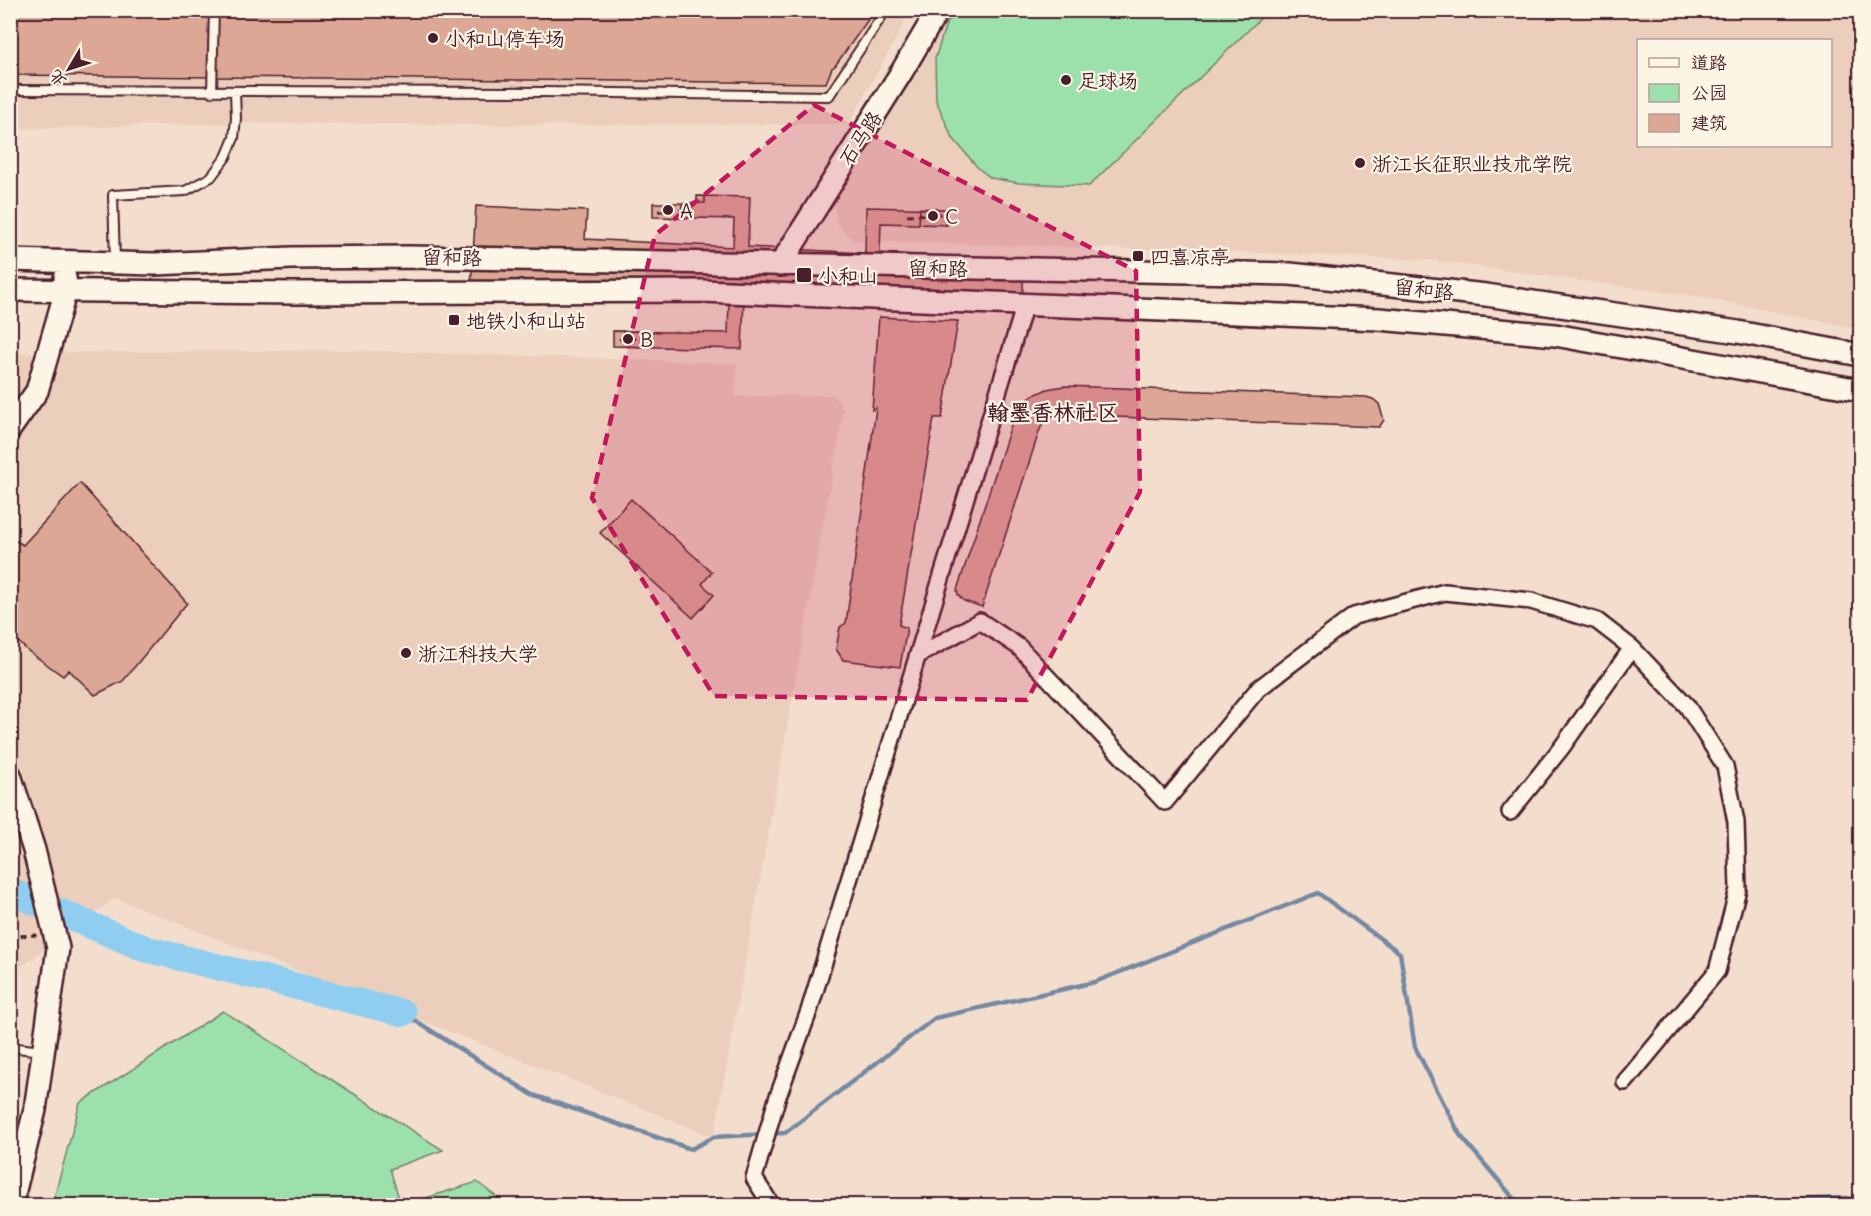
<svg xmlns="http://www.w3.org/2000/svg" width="1871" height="1216" viewBox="0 0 1871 1216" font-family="Delius,'LXGW WenKai TC',sans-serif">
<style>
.built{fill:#eccebc;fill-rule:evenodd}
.green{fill:#9ce0ac;stroke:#73806c;stroke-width:1.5}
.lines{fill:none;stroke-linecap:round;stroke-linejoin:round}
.stream{stroke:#7488a2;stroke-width:4.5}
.river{stroke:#90cef1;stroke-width:27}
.building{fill:#dda795;stroke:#4a1f2b;stroke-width:1.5}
.lane-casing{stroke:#4a1f2b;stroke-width:12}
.street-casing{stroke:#4a1f2b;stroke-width:20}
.secondary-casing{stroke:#4a1f2b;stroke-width:26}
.path{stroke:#4a1f2b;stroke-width:3;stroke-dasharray:6 4.5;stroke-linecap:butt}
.lane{stroke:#fcf5e5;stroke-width:8}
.street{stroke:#fcf5e5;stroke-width:15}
.secondary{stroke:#fcf5e5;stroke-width:21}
.marked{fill:#c2185b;fill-opacity:0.2;stroke:#c2185b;stroke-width:4.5;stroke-dasharray:12 8;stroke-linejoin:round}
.poi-dot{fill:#4a1f2b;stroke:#fcf5e5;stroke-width:2}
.labels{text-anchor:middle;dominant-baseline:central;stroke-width:4.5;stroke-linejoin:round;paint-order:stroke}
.poi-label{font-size:20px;fill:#4a1f2b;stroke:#fcf5e5;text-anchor:start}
.street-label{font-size:20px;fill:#4a1f2b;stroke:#fcf5e5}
.quarter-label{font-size:22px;font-weight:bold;fill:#4a1f2b;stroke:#fcf5e5}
</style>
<rect width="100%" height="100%" fill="#f3decd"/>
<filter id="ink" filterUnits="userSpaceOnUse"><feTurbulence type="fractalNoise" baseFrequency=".0167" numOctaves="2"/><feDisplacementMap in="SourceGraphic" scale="12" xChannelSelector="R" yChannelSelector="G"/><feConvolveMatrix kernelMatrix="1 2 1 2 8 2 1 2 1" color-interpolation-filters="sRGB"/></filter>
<g filter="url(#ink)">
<!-- built -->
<path class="built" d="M 10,11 L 911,11 L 849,124 L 474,125 L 255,123 L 11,129 Z
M 950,11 L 1860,11 L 1860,329 L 1701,297 L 1429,260 L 1234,252 L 853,241 L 838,225 L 833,203 ZM 1638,40 L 1830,40 L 1830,146 L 1638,146 Z
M 348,350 L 737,363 L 736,396 L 833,395 L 844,409 L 714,1137 L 115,898 L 14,972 L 11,1041 L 11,353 Z"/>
<!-- green -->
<path class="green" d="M 959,11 L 959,10 L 1268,11 L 1089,186 L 1019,183 L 991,178 L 978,168 L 952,137 L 936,100 L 935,59 L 946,24 Z
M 223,1011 L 443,1150 L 390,1169 L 401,1205 L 52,1205 L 80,1103 Z
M 477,1182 L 507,1205 L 403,1205 Z"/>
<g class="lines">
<!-- stream -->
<path class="stream" d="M 403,1013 L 533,1095 L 691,1149 L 714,1137 L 785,1133 L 935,1018 L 1095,982 L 1318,893 L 1400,953 L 1415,1047 L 1460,1135 L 1516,1201 L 1661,1204 L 1846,1198 L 1860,1200"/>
<!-- river -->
<path class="river" d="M 10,891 L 146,949 L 403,1013"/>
</g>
<!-- building -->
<path class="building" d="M 10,10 L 875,10 L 835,66 L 832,68 L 826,83 L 10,75 Z
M 697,196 L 750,197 L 748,247 L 865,253 L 866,207 L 947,209 L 947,225 L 881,223 L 880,253 L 1024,261 L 1022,311 L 744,298 L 742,349 L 613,346 L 613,331 L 728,333 L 729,298 L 471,287 L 476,206 L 587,211 L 585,239 L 733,247 L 734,219 L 653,217 L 653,203 L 697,203 Z
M 697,196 L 705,196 L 705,203 L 697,203 Z
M 653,203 L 682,203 L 682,218 L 653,217 Z
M 920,209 L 947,209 L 947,225 L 919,224 Z
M 879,317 L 958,321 L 942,418 L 934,418 L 899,625 L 907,628 L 900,667 L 843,660 L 836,649 L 840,627 L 846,623 L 876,408 L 872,410 Z
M 613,331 L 643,331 L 643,347 L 613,346 Z
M 1064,386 L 1366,397 L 1373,399 L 1379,404 L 1384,420 L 1379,427 L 1063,415 L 1050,416 L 1043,423 L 1039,432 L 982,607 L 964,601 L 958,595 L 957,590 L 1012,422 L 1022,406 L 1032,396 L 1047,389 Z
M 80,483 L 187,603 L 123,681 L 95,695 L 69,670 L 63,676 L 28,651 L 10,634 L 10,541 L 13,539 L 23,545 Z
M 631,499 L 712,572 L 702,584 L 714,595 L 693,618 L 600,533 Z"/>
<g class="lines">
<!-- lane casing -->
<g class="lane-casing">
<path id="lane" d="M 10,90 L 545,92 L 829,96 L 886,10
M 212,92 L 214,10
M 115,261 L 113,195 L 185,191 L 211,177 L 226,157 L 234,138 L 236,118 L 235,92
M 10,1047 L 41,1051"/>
</g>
<!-- street casing -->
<g class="street-casing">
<path id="street" d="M 917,656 L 980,621 L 1019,647 L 1165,802 L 1258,689 L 1354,616 L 1445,592 L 1531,601 L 1597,621 L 1632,648 L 1687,706 L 1725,766 L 1736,822 L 1738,889 L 1717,971 L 1625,1082
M 1510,812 L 1562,747 L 1632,648
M 772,1206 L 754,1178 L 777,1099 L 809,1011 L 1025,304"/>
</g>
<!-- secondary casing -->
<g class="secondary-casing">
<path id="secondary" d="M 10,260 L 155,264 L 292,258 L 409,257 L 1290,274 L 1486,295 L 1738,332 L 1860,355
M 780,265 L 901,73 L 938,10
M 10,290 L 294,293 L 702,291 L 1379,319 L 1555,335 L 1860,390
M 10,429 L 37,391 L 66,290 L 65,277
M 10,775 L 34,850 L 58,948 L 35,1110 L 11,1206"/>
</g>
<!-- path -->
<path class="path" d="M 658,211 L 692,211
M 907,215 L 941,214
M 619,339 L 652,339
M 10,936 L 39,935"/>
<!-- lane -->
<use href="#lane" class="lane"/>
<!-- street -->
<use href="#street" class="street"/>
<!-- secondary -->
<use href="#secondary" class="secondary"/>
</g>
</g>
<!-- marked area -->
<path class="marked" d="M 814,105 L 1136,271 L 1140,492 L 1027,700 L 714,696 L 592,498 L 655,235 Z"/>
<!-- markers -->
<g class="poi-dot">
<circle cx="433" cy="38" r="6"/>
<circle cx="1066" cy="80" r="6"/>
<circle cx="1360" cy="163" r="6"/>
<circle cx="668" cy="210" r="6"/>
<circle cx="933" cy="216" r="6"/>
<rect x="1132" y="250" width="12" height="12" rx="3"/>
<rect x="796" y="267" width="16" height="16" rx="3"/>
<rect x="448" y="314" width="12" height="12" rx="3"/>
<circle cx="628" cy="339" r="6"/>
<circle cx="406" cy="653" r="6"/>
</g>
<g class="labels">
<!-- poi labels -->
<g class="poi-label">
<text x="445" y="38">小和山停车场</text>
<text x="1078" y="80">足球场</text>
<text x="1372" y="163">浙江长征职业技术学院</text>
<text x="680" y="210">A</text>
<text x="945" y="216">C</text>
<text x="1150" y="256">四喜凉亭</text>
<text x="818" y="275">小和山</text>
<text x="466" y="320">地铁小和山站</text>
<text x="640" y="339">B</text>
<text x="418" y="653">浙江科技大学</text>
</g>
<!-- street labels -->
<g class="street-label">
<text transform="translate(860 138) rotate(-57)">石马路</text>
<text transform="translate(452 257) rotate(1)">留和路</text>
<text transform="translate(938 268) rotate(1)">留和路</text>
<text transform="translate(1424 289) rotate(6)">留和路</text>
</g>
<!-- quarter labels -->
<g class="quarter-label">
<text x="1053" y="412">翰墨香林社区</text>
</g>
</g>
<!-- margin -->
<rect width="1871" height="1216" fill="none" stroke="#fcf5e5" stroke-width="36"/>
<rect x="18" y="18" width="1835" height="1180" fill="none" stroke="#4a1f2b" stroke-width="2" filter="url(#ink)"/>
<!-- legend -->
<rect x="1637" y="39" width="195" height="108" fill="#fcf5e5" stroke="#b59f9b" stroke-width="1.5"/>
<rect x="1649" y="58" width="30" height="9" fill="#fcf5e5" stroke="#b59f9b" stroke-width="1.5"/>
<text x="1691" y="69" font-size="18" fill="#4a1f2b">道路</text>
<rect x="1649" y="84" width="30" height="18" fill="#9ce0ac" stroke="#b59f9b" stroke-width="1.5"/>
<text x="1691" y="99" font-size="18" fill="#4a1f2b">公园</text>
<rect x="1649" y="114" width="30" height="18" fill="#dda795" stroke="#b59f9b" stroke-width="1.5"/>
<text x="1691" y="129" font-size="18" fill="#4a1f2b">建筑</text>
<!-- north arrow -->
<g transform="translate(69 69) rotate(231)" stroke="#fcf5e5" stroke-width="4.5" paint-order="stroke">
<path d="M0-4.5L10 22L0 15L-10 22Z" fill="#4a1f2b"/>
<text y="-9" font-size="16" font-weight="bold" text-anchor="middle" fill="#4a1f2b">北</text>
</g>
</svg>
